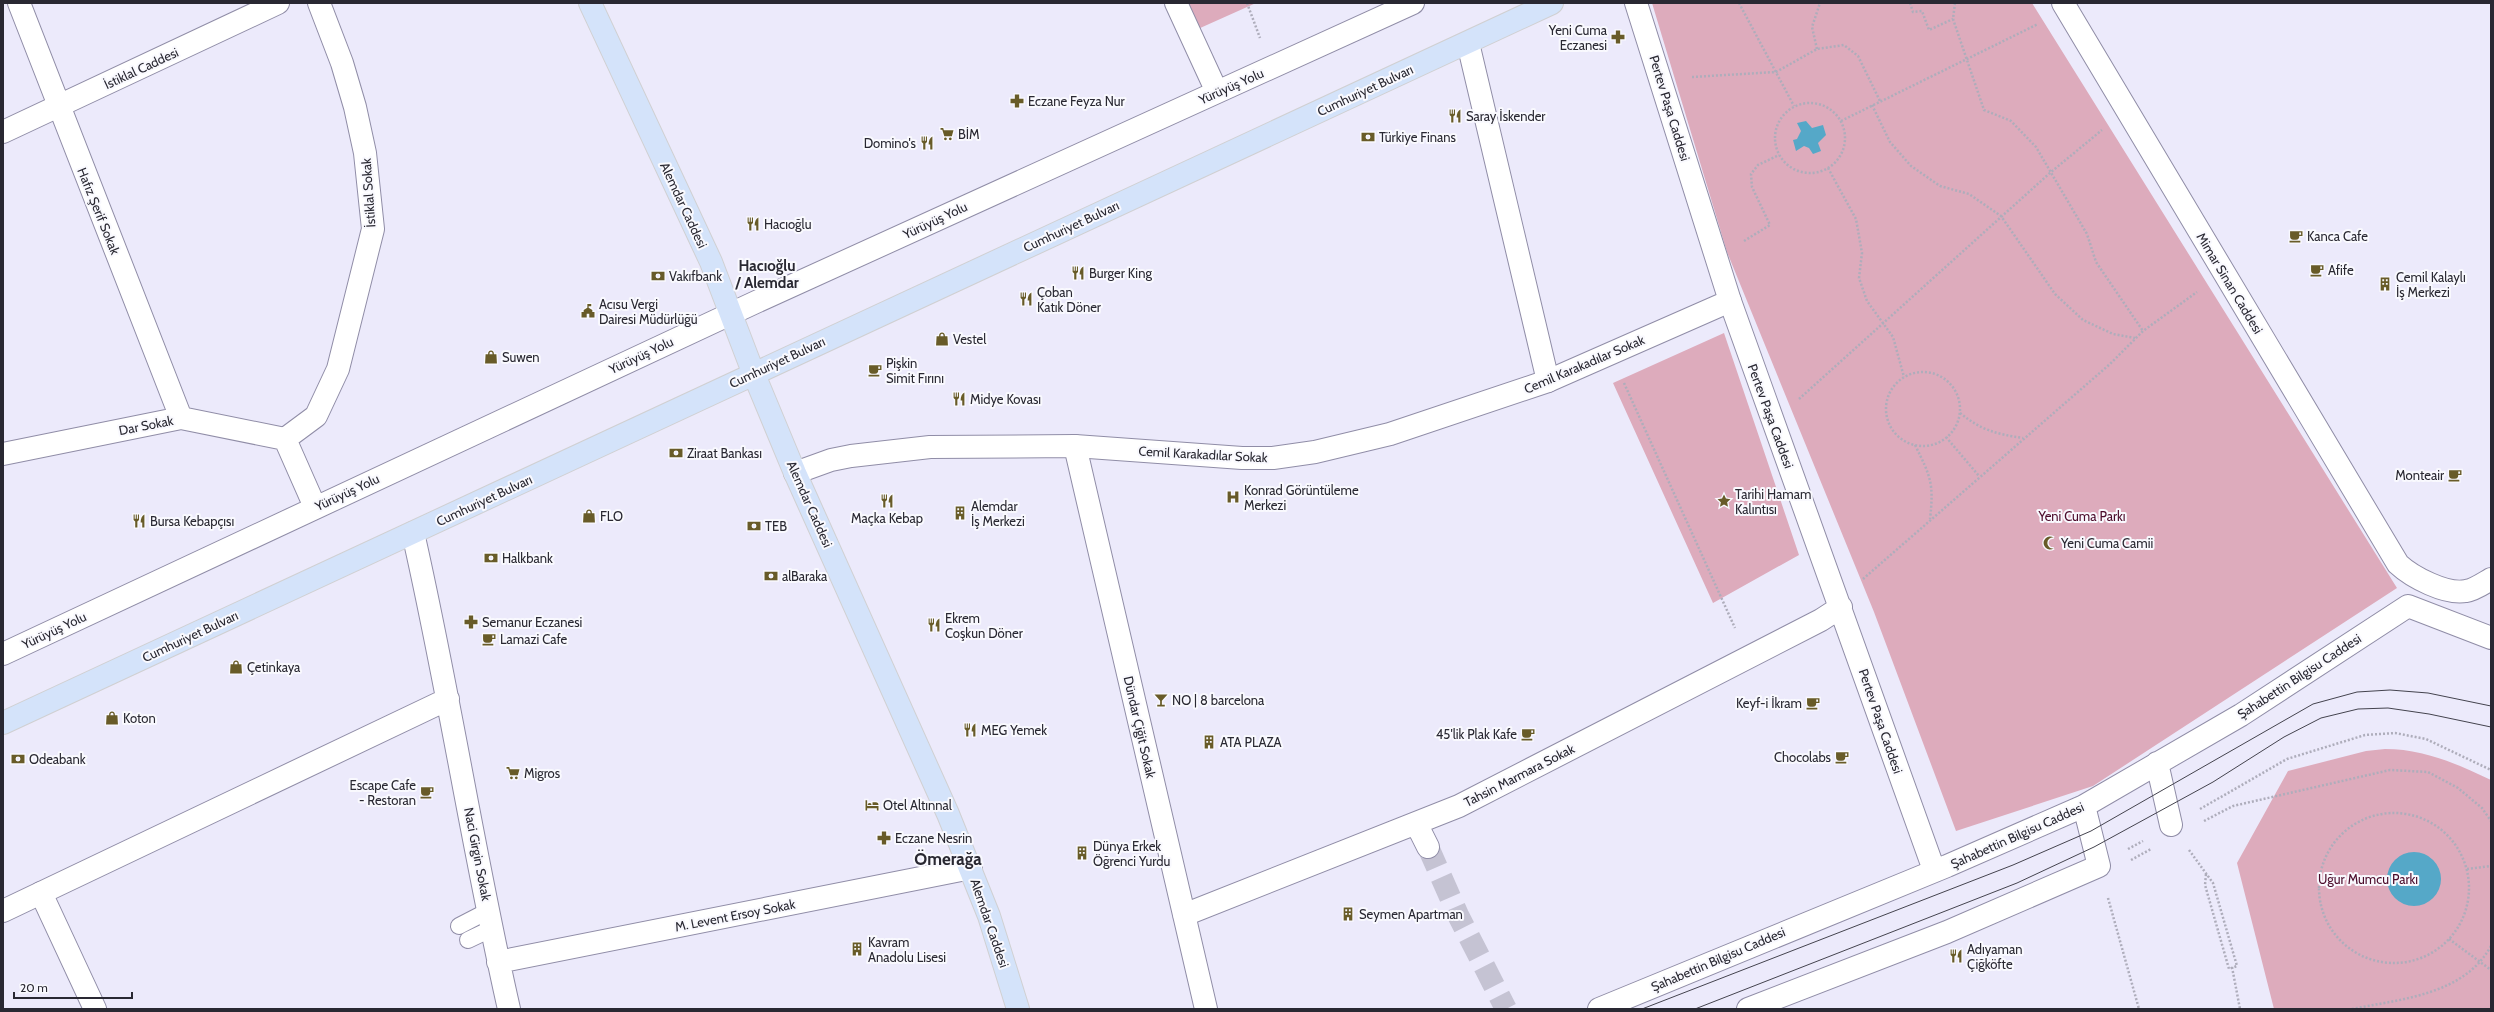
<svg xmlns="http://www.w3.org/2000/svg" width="2494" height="1012" viewBox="0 0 2494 1012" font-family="Cabin,sans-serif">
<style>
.green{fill:#ddabbc}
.water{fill:#55a8c8}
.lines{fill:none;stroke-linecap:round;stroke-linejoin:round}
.pedestrian-tunnel{stroke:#c5c3d3;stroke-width:22;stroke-dasharray:22 11;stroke-linecap:butt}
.service-casing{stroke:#908da7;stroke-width:18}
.pedestrian-casing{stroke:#908da7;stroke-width:24}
.minor-casing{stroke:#908da7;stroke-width:24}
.primary-casing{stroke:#d0d0d2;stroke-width:24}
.path{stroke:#aeadbb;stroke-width:2.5;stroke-dasharray:2 2;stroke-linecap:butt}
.service{stroke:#fff;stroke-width:16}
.pedestrian{stroke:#fff;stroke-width:22}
.minor{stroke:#fff;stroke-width:22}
.primary{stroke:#d4e3fa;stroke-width:22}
.tram{stroke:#44434e;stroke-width:1}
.path-bridge{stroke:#aeadbb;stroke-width:2.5;stroke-dasharray:2 2;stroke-linecap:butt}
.labels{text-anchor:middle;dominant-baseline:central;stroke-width:4;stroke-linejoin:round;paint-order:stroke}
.poi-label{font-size:13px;fill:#292832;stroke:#f9f9fe;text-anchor:start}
.street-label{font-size:13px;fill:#292832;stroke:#f9f9fe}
.park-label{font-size:13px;fill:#4c0c2b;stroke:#f9f9fe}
.quarter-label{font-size:15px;font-weight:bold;fill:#292832;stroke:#f9f9fe}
.district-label{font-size:17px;font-weight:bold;fill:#292832;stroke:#f9f9fe}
</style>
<rect width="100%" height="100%" fill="#eceafb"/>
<!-- green -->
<path class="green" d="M 1176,3 L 1256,3 L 1189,33 Z
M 1652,3 L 2032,3 L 2397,588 L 2093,786 L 1956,831 L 1874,612 L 1727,252 Z
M 1724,333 L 1799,555 L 1713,603 L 1613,383 Z
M 2385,749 C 2424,749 2457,764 2491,780 L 2491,1009 L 2274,1009 L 2237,863 L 2288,771 L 2366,751 Z"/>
<!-- water -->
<path class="water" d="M 1806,121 L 1812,128 L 1823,125 L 1826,135 L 1818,143 L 1821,151 L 1813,154 L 1809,148 L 1804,146 L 1796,151 L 1793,140 L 1797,139 L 1801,131 L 1797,123 Z
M2387 879a27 27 0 1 1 54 0a27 27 0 1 1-54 0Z"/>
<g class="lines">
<!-- pedestrian-tunnel -->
<path class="pedestrian-tunnel" d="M 1428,847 L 1458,915 L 1506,1009"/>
<!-- service casing -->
<g class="service-casing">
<path id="service" d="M 459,926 L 488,911
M 468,940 L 491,929"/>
</g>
<!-- pedestrian casing -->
<g class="pedestrian-casing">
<path id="pedestrian" d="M 19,3 L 181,418
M 1176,3 L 1217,92
M 1468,43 L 1548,381
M 3,132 L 278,3
M 1730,301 L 1934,870
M 285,439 L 316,416 L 338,369 L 373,229 L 365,153 L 355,107 L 342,63 L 319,3
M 1075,446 L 1206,1009
M 3,454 L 181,418 L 285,439 L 315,507
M 3,654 L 756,302 L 1413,3
M 2157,763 L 2171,825
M 1416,823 L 1428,847
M 41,893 L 95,1009
M 1184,915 L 1459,806 L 1821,620 L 1841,607
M 1599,1009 L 1947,866 L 2084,806 L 2241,715 L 2408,606 L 2491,638
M 1748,1009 L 1947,932 L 2099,866 L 2084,806"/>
</g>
<!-- minor casing -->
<g class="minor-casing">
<path id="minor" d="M 2063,3 L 2398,564 C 2412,577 2446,595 2466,591 C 2474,590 2484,583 2491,579
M 795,473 L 831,460 L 851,456 L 930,447 L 1075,446 L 1242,458 L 1273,458 L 1315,452 L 1390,434 L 1548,381 L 1730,301 L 1636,3
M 413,533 C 449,691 473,851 509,1009
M 3,911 L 448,699
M 498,962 L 971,868"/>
</g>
<!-- primary casing -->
<g class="primary-casing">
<path id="primary" d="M 590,3 L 711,262 L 753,372 L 795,473 L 948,814 L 989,916 L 1018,1009
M 3,723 L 1552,3"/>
</g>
<!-- path -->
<path class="path" d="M 1247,3 L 1260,38
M 1739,3 L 1794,106
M 1910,3 L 1913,12 L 1922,11 L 1929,30 L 1953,19
M 1955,3 L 1953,19 L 1984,110 L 2011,121 L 2036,147 L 2087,234 L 2096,262 L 2143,331
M 1817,49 L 1812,27 L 1820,3
M 1692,77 L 1776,72 L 1817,49 L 1844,45 L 1858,56 L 1880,101
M1775 138a35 35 0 1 1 70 0a35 35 0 1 1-70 0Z
M 1872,105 L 1890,142 L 1911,166 L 1940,186 L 1969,194 L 2001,216 L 2055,294 L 2083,320 L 2113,334 L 2135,338
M 1841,121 L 2038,24
M 1828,168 L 1856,219 L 1862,253 L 1859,278 L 1867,301 L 1893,337 L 1904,377
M 1744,241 L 1770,225 L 1752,187 L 1751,174 L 1758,165 L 1779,155
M1886 409a37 37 0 1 1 74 0a37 37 0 1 1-74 0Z
M 1624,383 L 1735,628
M 1799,399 L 2051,172 L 2102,130
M 1960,413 C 1981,430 1996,434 2023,438
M 1946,437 L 1979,476
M 1915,445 C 1931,477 1934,484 1930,519
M 1863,579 L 2110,364 L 2143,331 L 2197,292
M 2200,809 L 2287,759 L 2365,735 L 2395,733 L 2426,739 L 2491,770
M2319 888a75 75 0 1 1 150 0a75 75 0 1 1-150 0Z
M 2204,821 L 2233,806 L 2390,770 L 2428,772 L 2458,788 L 2482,808 L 2491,821
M 2128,849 L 2143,841
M 2189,850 L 2213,883 L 2237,966 L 2229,969 L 2205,885 L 2206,874
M 2131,860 L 2151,849
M 2467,869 L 2491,866
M 2108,898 L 2139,1009
M 2449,939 L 2491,970
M 2232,967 L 2240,1009"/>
<!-- service -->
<use href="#service" class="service"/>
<!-- pedestrian -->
<use href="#pedestrian" class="pedestrian"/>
<!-- minor -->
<use href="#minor" class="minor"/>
<!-- primary -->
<use href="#primary" class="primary"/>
<!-- tram -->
<path class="tram" d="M 1642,1009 L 2013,865 L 2091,831 L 2313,704 L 2357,692 L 2390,690 L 2428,693 L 2491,706
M 1695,1009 L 2017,883 L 2094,847 L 2213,782 L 2284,737 L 2321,718 L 2358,709 L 2388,708 L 2429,714 L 2491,727"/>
<!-- path-bridge -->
<path class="path-bridge" d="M 2352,1009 C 2401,999 2464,995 2491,946"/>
</g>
<!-- icons -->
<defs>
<g id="pharmacy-bare" transform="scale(1.08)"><path d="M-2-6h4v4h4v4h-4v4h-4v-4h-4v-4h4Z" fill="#685b28" stroke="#f9f9fe" stroke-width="2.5" paint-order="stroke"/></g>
<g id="restaurant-bare" transform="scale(1.08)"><path d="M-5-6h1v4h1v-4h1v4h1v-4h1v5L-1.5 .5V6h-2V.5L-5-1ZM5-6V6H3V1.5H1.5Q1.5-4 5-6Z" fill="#685b28" stroke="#f9f9fe" stroke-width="2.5" paint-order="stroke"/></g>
<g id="supermarket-bare" transform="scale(1.08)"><path d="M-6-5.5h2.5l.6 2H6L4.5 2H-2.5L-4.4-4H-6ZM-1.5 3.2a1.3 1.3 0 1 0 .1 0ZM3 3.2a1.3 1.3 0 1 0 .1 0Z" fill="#685b28" stroke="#f9f9fe" stroke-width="2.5" paint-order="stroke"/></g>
<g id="bank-bare" transform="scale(1.08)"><path d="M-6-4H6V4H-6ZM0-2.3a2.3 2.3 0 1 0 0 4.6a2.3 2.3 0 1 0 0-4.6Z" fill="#685b28" stroke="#f9f9fe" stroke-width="2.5" paint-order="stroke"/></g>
<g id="cafe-bare" transform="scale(1.08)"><path d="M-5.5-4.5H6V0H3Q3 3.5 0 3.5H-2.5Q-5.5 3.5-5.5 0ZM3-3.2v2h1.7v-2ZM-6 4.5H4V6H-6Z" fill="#685b28" stroke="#f9f9fe" stroke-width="2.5" paint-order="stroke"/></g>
<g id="building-bare" transform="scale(1.08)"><path d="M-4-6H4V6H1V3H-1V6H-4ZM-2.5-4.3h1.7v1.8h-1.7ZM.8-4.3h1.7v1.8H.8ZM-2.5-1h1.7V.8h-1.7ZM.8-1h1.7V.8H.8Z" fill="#685b28" stroke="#f9f9fe" stroke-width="2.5" paint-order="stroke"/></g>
<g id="civic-bare" transform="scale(1.08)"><path d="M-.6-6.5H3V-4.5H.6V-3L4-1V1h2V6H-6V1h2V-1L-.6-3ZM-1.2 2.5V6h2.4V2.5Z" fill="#685b28" stroke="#f9f9fe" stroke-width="2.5" paint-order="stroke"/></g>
<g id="shop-bare" transform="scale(1.08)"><path d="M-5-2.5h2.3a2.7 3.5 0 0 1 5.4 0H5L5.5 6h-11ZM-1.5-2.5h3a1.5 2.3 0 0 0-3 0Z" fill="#685b28" stroke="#f9f9fe" stroke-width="2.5" paint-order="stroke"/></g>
<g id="hospital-bare" transform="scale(1.08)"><path d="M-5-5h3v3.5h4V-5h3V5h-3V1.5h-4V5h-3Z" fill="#685b28" stroke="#f9f9fe" stroke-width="2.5" paint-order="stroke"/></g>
<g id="sight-bare" transform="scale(1.08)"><path d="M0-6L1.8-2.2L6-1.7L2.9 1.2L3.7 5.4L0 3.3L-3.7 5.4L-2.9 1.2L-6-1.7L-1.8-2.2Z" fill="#685b28" stroke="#f9f9fe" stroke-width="2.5" paint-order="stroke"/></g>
<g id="mosque-bare" transform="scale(1.08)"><path d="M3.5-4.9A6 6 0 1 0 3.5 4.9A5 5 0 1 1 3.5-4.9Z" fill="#685b28" stroke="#f9f9fe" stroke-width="2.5" paint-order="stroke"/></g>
<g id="bar-bare" transform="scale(1.08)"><path d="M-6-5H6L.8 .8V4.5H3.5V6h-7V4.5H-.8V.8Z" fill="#685b28" stroke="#f9f9fe" stroke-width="2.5" paint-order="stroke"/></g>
<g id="hotel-bare" transform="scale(1.08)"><path d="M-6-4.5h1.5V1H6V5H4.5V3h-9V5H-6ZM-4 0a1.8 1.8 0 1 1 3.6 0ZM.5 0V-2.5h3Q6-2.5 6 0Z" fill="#685b28" stroke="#f9f9fe" stroke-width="2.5" paint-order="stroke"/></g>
</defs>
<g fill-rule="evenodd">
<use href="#pharmacy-bare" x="1618" y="37"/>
<use href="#pharmacy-bare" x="1017" y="101"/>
<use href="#restaurant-bare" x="1455" y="116"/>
<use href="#supermarket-bare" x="947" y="134"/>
<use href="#bank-bare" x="1368" y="137"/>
<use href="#restaurant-bare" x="927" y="143"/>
<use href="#restaurant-bare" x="753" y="224"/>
<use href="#cafe-bare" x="2296" y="236"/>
<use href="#cafe-bare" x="2317" y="270"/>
<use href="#restaurant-bare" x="1078" y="273"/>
<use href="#bank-bare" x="658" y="276"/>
<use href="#building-bare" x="2385" y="284"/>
<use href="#restaurant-bare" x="1026" y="299"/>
<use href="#civic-bare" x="588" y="311"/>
<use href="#shop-bare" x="942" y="339"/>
<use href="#shop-bare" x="491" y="357"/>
<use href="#cafe-bare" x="875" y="370"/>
<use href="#restaurant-bare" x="959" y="399"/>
<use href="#bank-bare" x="676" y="453"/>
<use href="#cafe-bare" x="2455" y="475"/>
<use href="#hospital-bare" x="1233" y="497"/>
<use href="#restaurant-bare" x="887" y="501"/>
<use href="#sight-bare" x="1724" y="501"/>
<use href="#building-bare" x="960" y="513"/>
<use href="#shop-bare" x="589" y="516"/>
<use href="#restaurant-bare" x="139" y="521"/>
<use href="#bank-bare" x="754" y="526"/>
<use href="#mosque-bare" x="2050" y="543"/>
<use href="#bank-bare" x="491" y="558"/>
<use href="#bank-bare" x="771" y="576"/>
<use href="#pharmacy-bare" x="471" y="622"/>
<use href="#restaurant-bare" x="934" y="625"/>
<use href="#cafe-bare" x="489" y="639"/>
<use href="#shop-bare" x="236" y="667"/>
<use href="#bar-bare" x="1161" y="700"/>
<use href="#cafe-bare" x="1813" y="703"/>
<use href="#shop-bare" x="112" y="718"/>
<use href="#restaurant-bare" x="970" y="730"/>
<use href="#cafe-bare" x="1528" y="734"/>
<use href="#building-bare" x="1209" y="742"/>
<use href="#cafe-bare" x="1842" y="757"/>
<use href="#bank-bare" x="18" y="759"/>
<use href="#supermarket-bare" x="513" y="773"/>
<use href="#cafe-bare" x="427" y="792"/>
<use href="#hotel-bare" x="872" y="805"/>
<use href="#pharmacy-bare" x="884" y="838"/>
<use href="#building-bare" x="1082" y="853"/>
<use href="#building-bare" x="1348" y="914"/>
<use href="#building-bare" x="857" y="949"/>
<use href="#restaurant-bare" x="1956" y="956"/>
</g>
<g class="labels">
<!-- poi labels -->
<g class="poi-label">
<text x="1607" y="30" text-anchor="end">Yeni Cuma<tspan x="1607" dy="15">Eczanesi</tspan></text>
<text x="1028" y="101">Eczane Feyza Nur</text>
<text x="1466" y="116">Saray İskender</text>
<text x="958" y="134">BİM</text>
<text x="1379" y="137">Türkiye Finans</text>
<text x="916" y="143" text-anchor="end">Domino's</text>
<text x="764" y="224">Hacıoğlu</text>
<text x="2307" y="236">Kanca Cafe</text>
<text x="2328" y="270">Afife</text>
<text x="1089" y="273">Burger King</text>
<text x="669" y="276">Vakıfbank</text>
<text x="2396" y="277">Cemil Kalaylı<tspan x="2396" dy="15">İş Merkezi</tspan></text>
<text x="1037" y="292">Çoban<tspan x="1037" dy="15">Katık Döner</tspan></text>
<text x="599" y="304">Acısu Vergi<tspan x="599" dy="15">Dairesi Müdürlüğü</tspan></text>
<text x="953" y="339">Vestel</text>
<text x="502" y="357">Suwen</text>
<text x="886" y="363">Pişkin<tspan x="886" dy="15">Simit Fırını</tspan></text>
<text x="970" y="399">Midye Kovası</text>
<text x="687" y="453">Ziraat Bankası</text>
<text x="2444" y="475" text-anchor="end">Monteair</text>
<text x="1244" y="490">Konrad Görüntüleme<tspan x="1244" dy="15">Merkezi</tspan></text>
<text x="1735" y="494">Tarihi Hamam<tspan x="1735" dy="15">Kalıntısı</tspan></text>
<text x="971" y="506">Alemdar<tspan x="971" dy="15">İş Merkezi</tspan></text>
<text x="600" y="516">FLO</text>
<text x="887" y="518" text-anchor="middle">Maçka Kebap</text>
<text x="150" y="521">Bursa Kebapçısı</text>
<text x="765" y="526">TEB</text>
<text x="2061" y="543">Yeni Cuma Camii</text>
<text x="502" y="558">Halkbank</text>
<text x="782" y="576">alBaraka</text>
<text x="945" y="618">Ekrem<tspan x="945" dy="15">Coşkun Döner</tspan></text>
<text x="482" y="622">Semanur Eczanesi</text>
<text x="500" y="639">Lamazi Cafe</text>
<text x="247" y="667">Çetinkaya</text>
<text x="1172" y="700">NO | 8 barcelona</text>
<text x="1802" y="703" text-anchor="end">Keyf-i İkram</text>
<text x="123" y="718">Koton</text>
<text x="981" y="730">MEG Yemek</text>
<text x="1517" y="734" text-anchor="end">45'lik Plak Kafe</text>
<text x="1220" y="742">ATA PLAZA</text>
<text x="1831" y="757" text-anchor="end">Chocolabs</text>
<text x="29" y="759">Odeabank</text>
<text x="524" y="773">Migros</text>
<text x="416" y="785" text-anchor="end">Escape Cafe<tspan x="416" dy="15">- Restoran</tspan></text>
<text x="883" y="805">Otel Altınnal</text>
<text x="895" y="838">Eczane Nesrin</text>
<text x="1093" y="846">Dünya Erkek<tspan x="1093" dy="15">Öğrenci Yurdu</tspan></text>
<text x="1359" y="914">Seymen Apartman</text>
<text x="868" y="942">Kavram<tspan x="868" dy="15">Anadolu Lisesi</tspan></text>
<text x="1967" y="949">Adıyaman<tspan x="1967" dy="15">Çiğköfte</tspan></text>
</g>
<!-- street labels -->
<g class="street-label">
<text transform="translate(141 68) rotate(-25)">İstiklal Caddesi</text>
<text transform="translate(1231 86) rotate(-24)">Yürüyüş Yolu</text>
<text transform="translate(1365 90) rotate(-25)">Cumhuriyet Bulvarı</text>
<text transform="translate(1670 108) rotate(73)">Pertev Paşa Caddesi</text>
<text transform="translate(368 193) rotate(-94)">İstiklal Sokak</text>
<text transform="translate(684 205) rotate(65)">Alemdar Caddesi</text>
<text transform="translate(99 211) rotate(68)">Hafız Şerif Sokak</text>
<text transform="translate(935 220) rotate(-25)">Yürüyüş Yolu</text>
<text transform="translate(1071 226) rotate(-25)">Cumhuriyet Bulvarı</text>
<text transform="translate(2230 283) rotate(59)">Mimar Sinan Caddesi</text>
<text transform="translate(641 355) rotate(-25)">Yürüyüş Yolu</text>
<text transform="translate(777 362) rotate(-25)">Cumhuriyet Bulvarı</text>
<text transform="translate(1584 364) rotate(-23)">Cemil Karakadılar Sokak</text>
<text transform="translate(1771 416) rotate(70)">Pertev Paşa Caddesi</text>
<text transform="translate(146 425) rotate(-11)">Dar Sokak</text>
<text transform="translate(1203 454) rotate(3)">Cemil Karakadılar Sokak</text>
<text transform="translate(347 492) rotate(-25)">Yürüyüş Yolu</text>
<text transform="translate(484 500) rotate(-25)">Cumhuriyet Bulvarı</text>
<text transform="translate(810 504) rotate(66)">Alemdar Caddesi</text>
<text transform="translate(54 630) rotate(-25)">Yürüyüş Yolu</text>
<text transform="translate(190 636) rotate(-25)">Cumhuriyet Bulvarı</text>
<text transform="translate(2299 676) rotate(-33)">Şahabettin Bilgisu Caddesi</text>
<text transform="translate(1881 721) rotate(71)">Pertev Paşa Caddesi</text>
<text transform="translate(1140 727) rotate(77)">Dündar Çiğit Sokak</text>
<text transform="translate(1519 775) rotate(-27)">Tahsin Marmara Sokak</text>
<text transform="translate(2017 835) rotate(-24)">Şahabettin Bilgisu Caddesi</text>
<text transform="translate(478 854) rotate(79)">Naci Girgin Sokak</text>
<text transform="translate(735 915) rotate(-11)">M. Levent Ersoy Sokak</text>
<text transform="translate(990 923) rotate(71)">Alemdar Caddesi</text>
<text transform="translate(1718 959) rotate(-23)">Şahabettin Bilgisu Caddesi</text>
</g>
<!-- park labels -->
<g class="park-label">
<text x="2082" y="516">Yeni Cuma Parkı</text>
<text x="2368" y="879">Uğur Mumcu Parkı</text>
</g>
<!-- quarter labels -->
<g class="quarter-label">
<text x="767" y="266">Hacıoğlu<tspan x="767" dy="17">/ Alemdar</tspan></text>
</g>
<!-- district labels -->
<g class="district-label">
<text x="948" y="859">Ömerağa</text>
</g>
</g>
<!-- border -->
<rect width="2494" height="1012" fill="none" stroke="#292832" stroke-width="8"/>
<!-- scale -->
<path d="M14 992v6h118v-6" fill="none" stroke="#292832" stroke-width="2"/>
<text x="20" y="992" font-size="12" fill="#292832" stroke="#f9f9fe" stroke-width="3" paint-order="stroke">20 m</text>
</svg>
